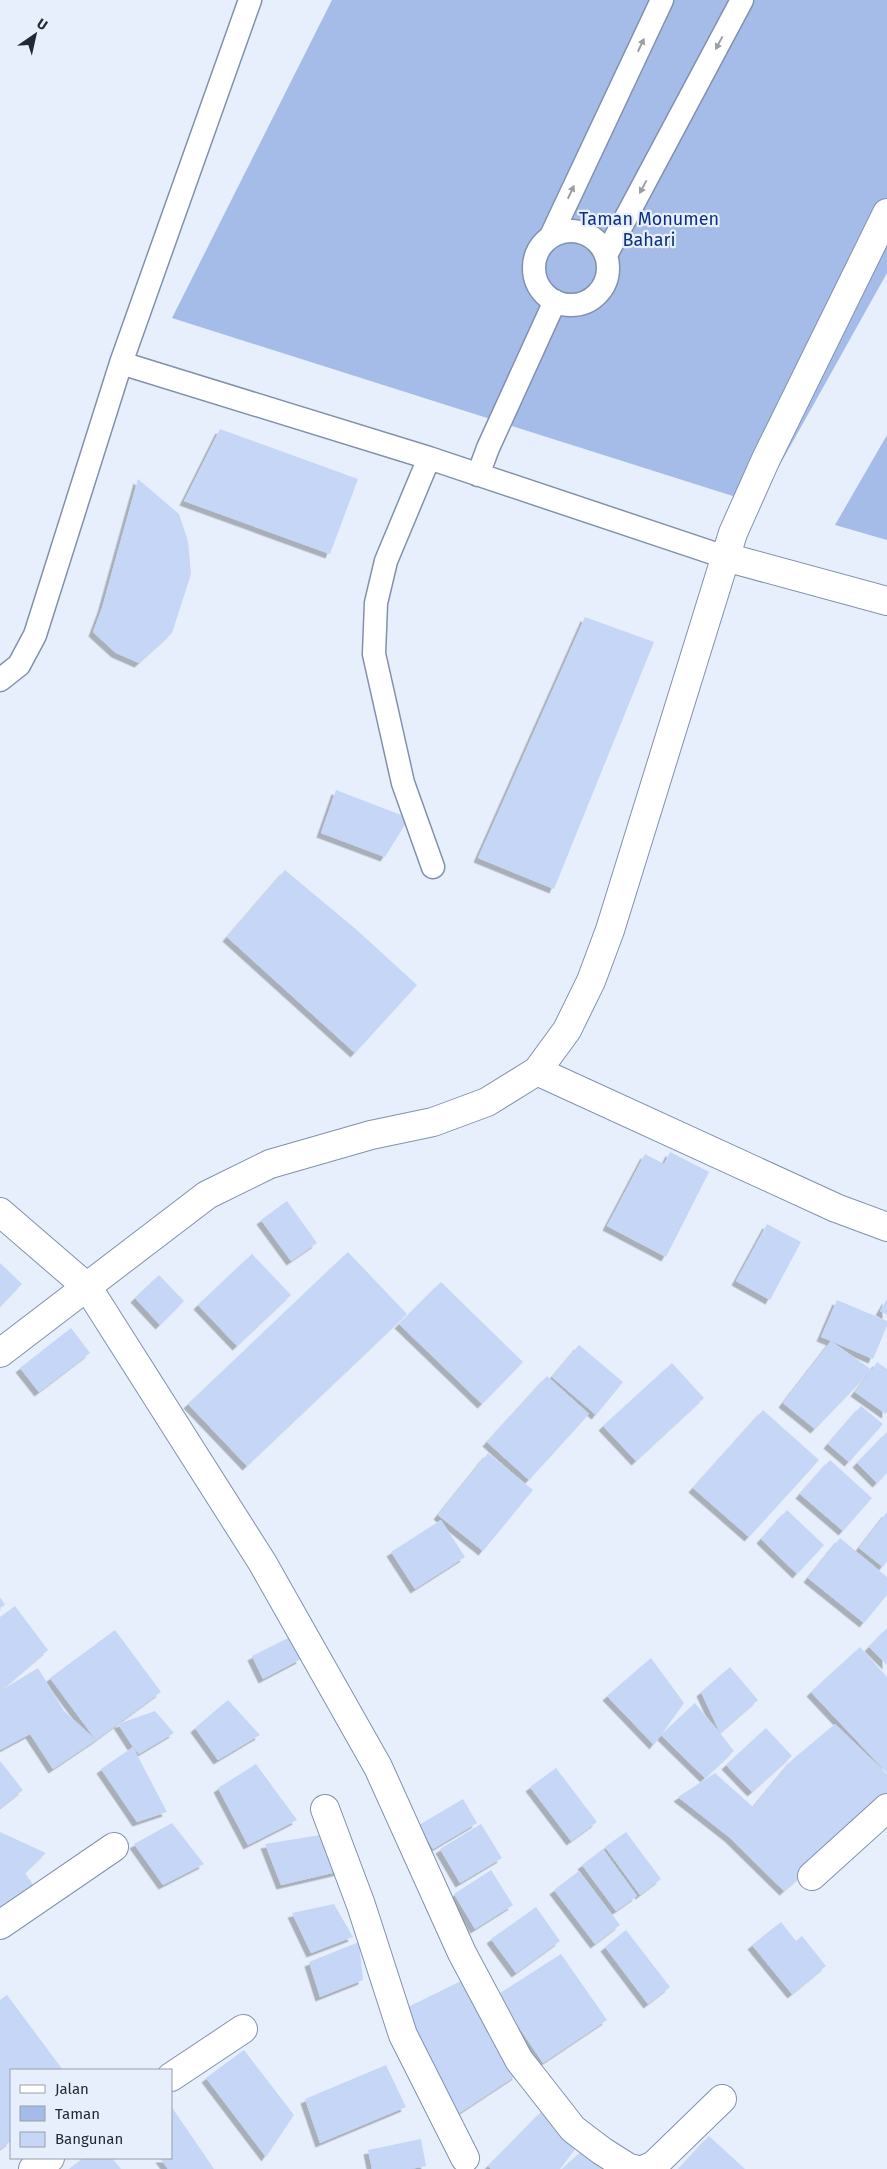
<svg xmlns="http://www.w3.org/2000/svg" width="887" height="2169" viewBox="0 0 887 2169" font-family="'Fira Sans',sans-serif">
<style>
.green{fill:#a5bce8}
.building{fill:#c5d6f6;filter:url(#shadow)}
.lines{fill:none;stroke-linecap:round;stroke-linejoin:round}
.lane-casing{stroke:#8191ae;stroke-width:25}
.street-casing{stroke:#8191ae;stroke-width:30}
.lane{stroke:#fff;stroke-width:22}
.street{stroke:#fff;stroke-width:28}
.oneway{fill:#9c9ea4}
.labels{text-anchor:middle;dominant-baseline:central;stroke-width:4.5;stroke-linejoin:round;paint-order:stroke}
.park-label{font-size:18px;fill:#0c3180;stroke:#e7effc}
</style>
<defs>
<filter id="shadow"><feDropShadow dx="-4.5" dy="4.5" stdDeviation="0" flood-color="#0004"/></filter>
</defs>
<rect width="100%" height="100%" fill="#e7effc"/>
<!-- green -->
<path class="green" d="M 332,0 L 887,0 L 887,273 L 758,504 L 172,318 Z
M 887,435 L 887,540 L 835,525 Z"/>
<!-- building -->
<path class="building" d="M 220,429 L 358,479 L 330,554 L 184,501 Z
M 138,479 L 179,514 L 188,541 L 191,574 L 172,633 L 139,663 L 116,653 L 93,632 L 102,608 Z
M 585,617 L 654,642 L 554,889 L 478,858 Z
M 336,790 L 409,818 L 385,857 L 321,833 Z
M 285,870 L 358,931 L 417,985 L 355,1053 L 227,937 Z
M 670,1152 L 709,1172 L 666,1257 L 607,1226 L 645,1154 L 664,1164 Z
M 287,1201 L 317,1243 L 291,1261 L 261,1220 Z
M 767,1224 L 801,1242 L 770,1300 L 736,1281 Z
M 348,1252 L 407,1314 L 247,1466 L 188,1404 Z
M 252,1254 L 291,1295 L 237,1346 L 198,1305 Z
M 0,1263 L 22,1284 L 0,1307 Z
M 159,1275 L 184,1301 L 160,1325 L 135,1298 Z
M 441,1282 L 523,1362 L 482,1404 L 399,1324 Z
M 887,1299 L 887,1315 L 880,1311 Z
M 837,1300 L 887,1321 L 887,1326 L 873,1359 L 831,1341 L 872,1370 L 877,1362 L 887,1369 L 887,1412 L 886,1414 L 855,1392 L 872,1370 L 815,1429 L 783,1403 L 831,1341 L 821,1337 Z
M 71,1328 L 90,1353 L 39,1392 L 20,1368 Z
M 579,1345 L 623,1382 L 596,1415 L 552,1377 Z
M 672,1363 L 704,1398 L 636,1461 L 603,1426 Z
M 547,1376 L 589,1414 L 529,1480 L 487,1442 Z
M 861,1406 L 883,1424 L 849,1462 L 828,1444 Z
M 763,1410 L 819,1460 L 749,1537 L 693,1488 Z
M 887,1432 L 887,1473 L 877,1483 L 857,1463 Z
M 488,1453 L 533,1490 L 483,1551 L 438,1515 Z
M 830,1460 L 872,1498 L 843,1531 L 800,1494 Z
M 787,1510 L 824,1545 L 797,1574 L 761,1539 Z
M 887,1512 L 887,1561 L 883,1567 L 859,1548 Z
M 441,1520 L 465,1557 L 415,1589 L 391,1552 Z
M 840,1538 L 887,1577 L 887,1595 L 864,1623 L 808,1578 Z
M 0,1597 L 5,1605 L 0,1608 Z
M 15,1606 L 48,1650 L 0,1691 L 0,1617 Z
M 887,1628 L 887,1665 L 869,1647 Z
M 115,1630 L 161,1692 L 96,1740 L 50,1678 Z
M 290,1637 L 301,1659 L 263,1679 L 252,1656 Z
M 860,1647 L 887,1677 L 887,1773 L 811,1692 Z
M 651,1658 L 684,1703 L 654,1745 L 607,1696 Z
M 730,1667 L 758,1700 L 720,1733 L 734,1751 L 705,1778 L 661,1735 L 695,1703 L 720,1733 L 701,1692 Z
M 38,1668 L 64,1711 L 96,1740 L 53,1769 L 30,1734 L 0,1750 L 0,1691 Z
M 228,1700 L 260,1735 L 218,1760 L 195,1728 Z
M 155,1711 L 174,1733 L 139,1754 L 133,1747 L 167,1812 L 137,1822 L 101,1769 L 133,1747 L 118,1724 Z
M 835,1724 L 887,1774 L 887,1793 L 855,1829 L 784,1891 L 729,1837 L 678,1797 L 715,1773 L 753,1807 L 792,1760 Z
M 766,1728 L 792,1756 L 752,1792 L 726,1765 Z
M 0,1761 L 23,1790 L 0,1808 Z
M 256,1764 L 297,1820 L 248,1845 L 218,1788 Z
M 556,1768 L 597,1822 L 571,1841 L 530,1787 Z
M 463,1799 L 477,1823 L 433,1849 L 419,1825 Z
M 172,1823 L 204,1864 L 163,1885 L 134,1844 Z
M 481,1824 L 502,1858 L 460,1883 L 440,1849 Z
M 0,1832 L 46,1853 L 25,1873 L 38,1892 L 0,1911 Z
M 626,1832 L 661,1879 L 640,1895 L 605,1847 Z
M 326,1834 L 341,1871 L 281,1885 L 265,1844 Z
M 603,1849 L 637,1896 L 616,1911 L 582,1865 Z
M 491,1870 L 513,1905 L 475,1929 L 454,1894 Z
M 579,1871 L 620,1925 L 595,1944 L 554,1890 Z
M 334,1904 L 353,1937 L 311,1953 L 292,1913 Z
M 536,1907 L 560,1941 L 516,1973 L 491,1939 Z
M 781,1922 L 796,1941 L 802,1936 L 826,1966 L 792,1994 L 752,1945 Z
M 626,1930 L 670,1987 L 648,2004 L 605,1947 Z
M 359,1942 L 363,1980 L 320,1997 L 309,1962 Z
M 561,1954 L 607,2020 L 543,2063 L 497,1995 Z
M 471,1976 L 517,2075 L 452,2118 L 400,2011 Z
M 7,1995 L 63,2070 L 11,2070 L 11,2141 L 0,2149 L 0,2000 Z
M 244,2050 L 294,2115 L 266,2157 L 206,2078 Z
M 386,2065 L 406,2107 L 320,2143 L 305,2099 Z
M 171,2106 L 214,2169 L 168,2169 L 160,2158 L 171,2158 Z
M 543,2110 L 576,2148 L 560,2169 L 491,2169 L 488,2166 Z
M 709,2136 L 745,2169 L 679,2169 Z
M 421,2139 L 426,2166 L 411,2169 L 372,2169 L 368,2150 Z
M 583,2150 L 605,2169 L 562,2169 Z
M 83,2158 L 112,2158 L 121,2169 L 69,2169 Z"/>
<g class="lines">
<!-- lane casing -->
<g class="lane-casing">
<path id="lane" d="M534 268a37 37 0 1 1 74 0a37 37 0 1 1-74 0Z
M 551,236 L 662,0
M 606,255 L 742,0
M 121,363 L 429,458 L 725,557
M 429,458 L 386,561 L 376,603 L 374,654 L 403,783 L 433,867
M 478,475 L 488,448 L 555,301
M 0,680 L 19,665 L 35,635 L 121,363 L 250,0"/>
</g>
<!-- street casing -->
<g class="street-casing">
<path id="street" d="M 725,557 L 887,601
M 537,1071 L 836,1208 L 887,1227
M 0,1212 L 88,1288 L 262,1562 L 378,1767 L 462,1953 L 519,2060 L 573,2129 L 602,2151 L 629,2168 L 634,2169
M 0,1353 L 207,1195 L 270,1164 L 371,1135 L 433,1122 L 487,1102 L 537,1071 L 567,1030 L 591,981 L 610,930 L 733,533 L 766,459 L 887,213
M 325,1809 L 361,1905 L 403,2035 L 465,2158
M 812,1876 L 887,1808
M 0,1925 L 114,1847
M 171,2077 L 243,2029
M 33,2169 L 50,2158
M 645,2169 L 654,2165 L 722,2099"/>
</g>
<!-- lane -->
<use href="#lane" class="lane"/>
<!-- street -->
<use href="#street" class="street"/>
</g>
<!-- one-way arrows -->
<defs><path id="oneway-solid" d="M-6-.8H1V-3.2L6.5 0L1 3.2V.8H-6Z" transform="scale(1.25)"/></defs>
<g class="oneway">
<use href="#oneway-solid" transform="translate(719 43) rotate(118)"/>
<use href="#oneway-solid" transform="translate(641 45) rotate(-65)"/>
<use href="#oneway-solid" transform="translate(643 187) rotate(118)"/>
<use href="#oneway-solid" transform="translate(571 192) rotate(-65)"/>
</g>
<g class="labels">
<!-- park labels -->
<g class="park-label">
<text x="649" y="219">Taman Monumen<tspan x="649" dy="21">Bahari</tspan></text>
</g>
</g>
<!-- legend -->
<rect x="10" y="2069" width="162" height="90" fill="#e7effc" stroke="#989fac"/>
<rect x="20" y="2085" width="25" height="8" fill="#ffffff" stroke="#989fac"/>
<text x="55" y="2094" font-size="15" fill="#222834">Jalan</text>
<rect x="20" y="2106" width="25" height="15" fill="#a5bce8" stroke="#989fac"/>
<text x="55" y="2119" font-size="15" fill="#222834">Taman</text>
<rect x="20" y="2132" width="25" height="15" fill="#c5d6f6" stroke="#989fac"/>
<text x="55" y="2144" font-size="15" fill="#222834">Bangunan</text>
<!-- north arrow -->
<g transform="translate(35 35) rotate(34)" stroke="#e7effc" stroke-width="4" paint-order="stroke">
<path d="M0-4L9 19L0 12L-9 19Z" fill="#222834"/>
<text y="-8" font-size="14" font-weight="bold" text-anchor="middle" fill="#222834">U</text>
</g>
</svg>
